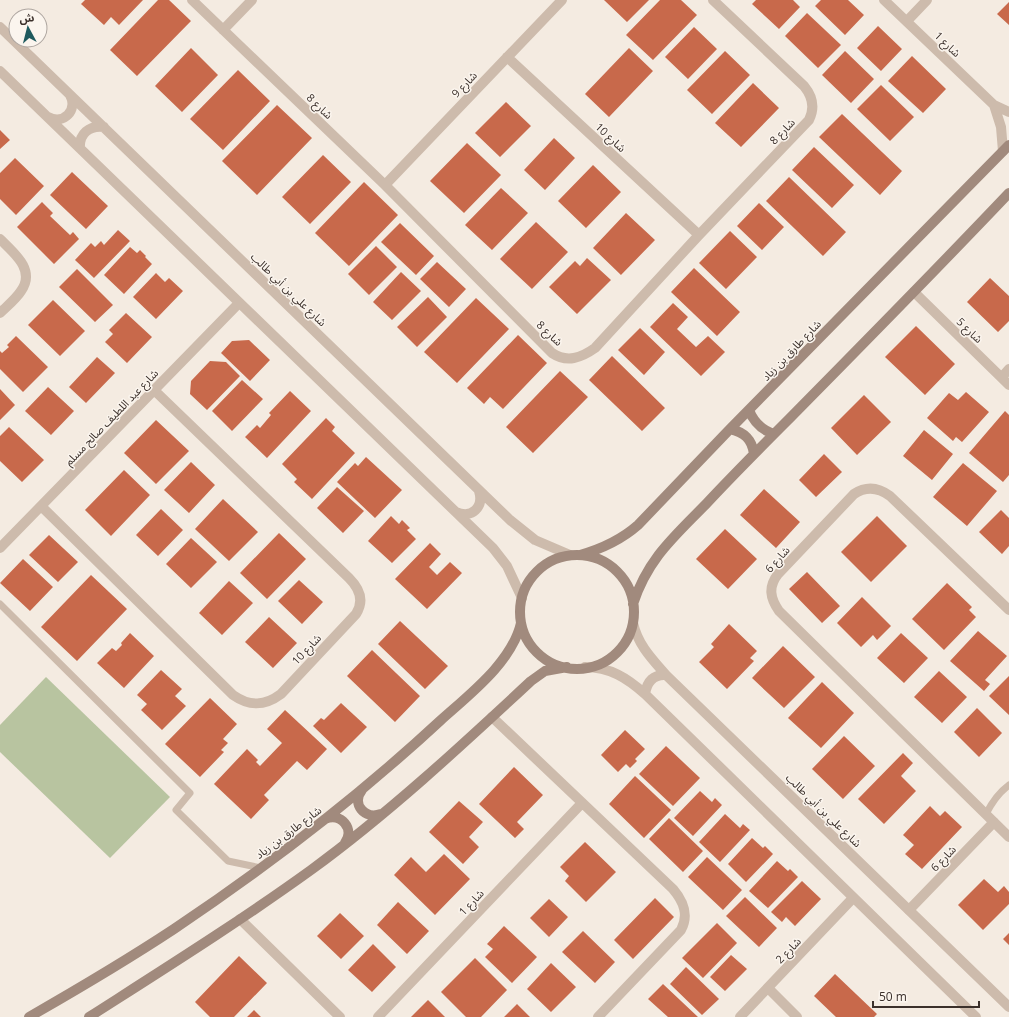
<svg xmlns="http://www.w3.org/2000/svg" width="1009" height="1017" viewBox="0 0 1009 1017" font-family="'Open Sans','Noto Sans Arabic',sans-serif">
<style>
.green{fill:#b8c4a0}
.building{fill:#c8694b}
.lines{fill:none;stroke-linecap:round;stroke-linejoin:round}
.service{stroke:#cdbbac;stroke-width:7}
.minor{stroke:#cdbbac;stroke-width:10}
.tertiary{stroke:#cdbbac;stroke-width:10}
.secondary{stroke:#a18a7d;stroke-width:10}
.labels{text-anchor:middle;dominant-baseline:central;stroke-width:3;stroke-linejoin:round;paint-order:stroke}
.street-label{font-size:11px;fill:#3b302b;stroke:#fbf5ee}
</style>
<rect width="100%" height="100%" fill="#f4ebe1"/>
<!-- green -->
<path class="green" d="M 46,677 L 170,797 L 110,858 L 0,752 L 0,725 Z"/>
<!-- building -->
<path class="building" d="M 85,0 L 143,0 L 119,25 L 111,17 L 104,25 L 81,4 Z
M 158,0 L 169,0 L 191,21 L 137,76 L 110,50 Z
M 604,0 L 649,0 L 627,22 Z
M 660,0 L 681,0 L 697,15 L 653,60 L 626,35 Z
M 756,0 L 793,0 L 800,7 L 779,29 L 752,4 Z
M 821,0 L 848,0 L 864,15 L 845,35 L 815,6 Z
M 1009,2 L 1009,25 L 997,14 Z
M 807,13 L 841,45 L 818,68 L 785,36 Z
M 878,26 L 902,49 L 881,71 L 857,48 Z
M 694,27 L 717,49 L 688,79 L 665,57 Z
M 191,48 L 218,75 L 182,112 L 155,86 Z
M 629,48 L 653,71 L 609,117 L 585,94 Z
M 725,51 L 750,75 L 712,114 L 687,90 Z
M 845,51 L 874,79 L 851,103 L 822,75 Z
M 912,56 L 946,89 L 923,113 L 888,81 Z
M 238,70 L 270,101 L 223,150 L 190,119 Z
M 753,83 L 779,108 L 741,147 L 715,123 Z
M 881,85 L 914,117 L 890,141 L 857,109 Z
M 506,102 L 531,126 L 500,157 L 475,133 Z
M 277,105 L 312,138 L 257,195 L 222,161 Z
M 842,114 L 902,171 L 880,195 L 819,137 Z
M 0,130 L 10,140 L 0,149 Z
M 554,138 L 575,158 L 545,190 L 524,170 Z
M 467,143 L 501,175 L 464,213 L 430,181 Z
M 814,147 L 854,185 L 832,208 L 792,170 Z
M 323,155 L 351,182 L 310,224 L 282,197 Z
M 15,158 L 44,186 L 16,215 L 0,199 L 0,173 Z
M 593,165 L 621,192 L 586,228 L 558,201 Z
M 72,172 L 108,206 L 86,229 L 50,195 Z
M 789,177 L 846,232 L 823,256 L 766,201 Z
M 364,182 L 398,215 L 349,266 L 315,233 Z
M 501,188 L 528,213 L 492,250 L 465,225 Z
M 42,202 L 53,213 L 50,216 L 70,235 L 73,232 L 79,239 L 54,264 L 17,227 Z
M 759,203 L 784,227 L 762,250 L 737,226 Z
M 626,213 L 655,240 L 621,275 L 593,248 Z
M 536,222 L 568,252 L 532,289 L 500,259 Z
M 400,223 L 434,256 L 416,275 L 381,242 Z
M 118,230 L 130,241 L 94,278 L 75,260 L 91,243 L 95,247 L 101,241 L 104,245 Z
M 730,231 L 757,257 L 726,289 L 699,263 Z
M 376,246 L 397,267 L 369,295 L 348,274 Z
M 130,247 L 137,253 L 140,250 L 146,256 L 145,257 L 152,264 L 124,294 L 104,275 Z
M 587,258 L 611,280 L 577,314 L 549,287 L 575,261 L 580,266 Z
M 437,262 L 466,289 L 449,307 L 420,279 Z
M 694,268 L 740,312 L 717,336 L 671,292 Z
M 77,269 L 113,305 L 95,322 L 59,287 Z
M 401,272 L 421,291 L 392,320 L 373,302 Z
M 156,273 L 165,282 L 169,278 L 183,291 L 156,319 L 133,297 Z
M 990,278 L 1009,296 L 1009,321 L 998,332 L 967,302 Z
M 428,297 L 447,317 L 417,347 L 397,327 Z
M 476,298 L 509,329 L 457,383 L 424,352 Z
M 53,300 L 85,331 L 60,356 L 28,325 Z
M 673,303 L 688,317 L 677,329 L 696,347 L 708,336 L 725,352 L 701,376 L 650,327 Z
M 126,313 L 152,337 L 127,363 L 105,342 L 113,334 L 109,330 Z
M 916,326 L 955,364 L 925,395 L 885,357 Z
M 640,328 L 665,352 L 644,375 L 618,350 Z
M 518,335 L 547,363 L 503,409 L 490,397 L 484,404 L 467,388 Z
M 16,336 L 48,367 L 23,392 L 0,369 L 0,351 L 2,353 L 9,347 L 7,345 Z
M 249,340 L 270,360 L 250,381 L 221,353 L 232,341 Z
M 612,356 L 665,408 L 642,431 L 589,380 Z
M 97,357 L 115,373 L 86,403 L 69,387 Z
M 210,361 L 226,362 L 240,376 L 207,410 L 190,394 L 191,381 Z
M 560,371 L 588,397 L 533,453 L 506,427 Z
M 242,380 L 263,399 L 232,431 L 212,411 Z
M 48,387 L 74,411 L 51,435 L 25,411 Z
M 0,389 L 15,405 L 0,420 Z
M 290,391 L 311,411 L 267,458 L 245,437 L 257,425 L 260,428 L 271,415 L 269,413 Z
M 966,392 L 989,412 L 962,442 L 956,437 L 953,441 L 927,418 L 949,393 L 958,400 Z
M 864,395 L 891,422 L 857,455 L 831,428 Z
M 1005,411 L 1009,415 L 1009,475 L 1003,482 L 969,453 Z
M 326,418 L 335,427 L 332,431 L 355,453 L 312,499 L 294,482 L 297,479 L 282,464 Z
M 156,420 L 189,451 L 156,484 L 124,453 Z
M 9,427 L 44,460 L 22,482 L 0,461 L 0,436 Z
M 924,430 L 953,454 L 932,480 L 903,456 Z
M 824,454 L 842,472 L 816,497 L 799,480 Z
M 366,457 L 402,490 L 375,518 L 337,482 L 355,463 L 358,466 Z
M 191,462 L 215,485 L 189,513 L 164,490 Z
M 963,463 L 997,491 L 967,526 L 933,497 Z
M 124,470 L 150,495 L 111,536 L 85,510 Z
M 337,487 L 364,511 L 343,533 L 317,508 Z
M 764,489 L 800,522 L 776,548 L 740,515 Z
M 223,499 L 258,532 L 229,561 L 195,529 Z
M 161,509 L 183,530 L 158,556 L 136,535 Z
M 1001,510 L 1009,518 L 1009,546 L 1002,554 L 979,532 Z
M 391,516 L 399,524 L 402,520 L 410,528 L 407,530 L 416,539 L 392,563 L 368,541 Z
M 877,516 L 907,546 L 871,582 L 841,552 Z
M 725,529 L 757,559 L 728,589 L 696,559 Z
M 279,533 L 306,559 L 267,599 L 240,573 Z
M 49,535 L 78,562 L 58,582 L 29,555 Z
M 191,538 L 217,562 L 191,588 L 166,564 Z
M 430,543 L 441,554 L 429,567 L 437,575 L 450,562 L 462,573 L 427,609 L 395,579 Z
M 23,559 L 53,587 L 30,611 L 0,583 Z
M 807,572 L 840,606 L 822,623 L 789,589 Z
M 91,575 L 127,609 L 77,661 L 41,627 Z
M 299,580 L 323,602 L 302,624 L 278,601 Z
M 229,581 L 253,603 L 222,635 L 199,613 Z
M 947,583 L 972,607 L 969,610 L 976,617 L 944,650 L 912,619 Z
M 862,597 L 891,626 L 877,640 L 873,635 L 861,647 L 837,623 Z
M 269,617 L 297,643 L 273,668 L 245,642 Z
M 400,621 L 448,666 L 425,689 L 378,644 Z
M 729,624 L 757,651 L 750,658 L 754,661 L 727,689 L 699,662 L 714,647 L 711,644 Z
M 978,631 L 1007,656 L 985,680 L 990,684 L 984,691 L 950,661 Z
M 130,633 L 154,656 L 124,688 L 97,663 L 112,648 L 116,651 L 122,645 L 121,643 Z
M 901,633 L 928,658 L 904,683 L 877,658 Z
M 783,646 L 815,677 L 784,708 L 752,678 Z
M 372,650 L 420,696 L 395,722 L 347,676 Z
M 161,670 L 182,689 L 175,696 L 186,706 L 162,730 L 141,710 L 147,704 L 137,695 Z
M 939,671 L 967,697 L 942,723 L 914,697 Z
M 1009,676 L 1009,715 L 989,696 Z
M 822,682 L 854,713 L 821,748 L 788,718 Z
M 210,698 L 237,724 L 223,739 L 228,743 L 221,750 L 224,752 L 200,777 L 165,744 Z
M 341,703 L 367,727 L 341,753 L 313,726 L 321,718 L 324,720 Z
M 977,708 L 1002,733 L 979,757 L 954,732 Z
M 285,710 L 327,749 L 307,770 L 297,761 L 264,795 L 269,800 L 251,819 L 214,784 L 247,749 L 258,760 L 256,762 L 260,766 L 282,743 L 267,729 Z
M 625,730 L 645,749 L 635,759 L 637,761 L 630,768 L 626,764 L 618,772 L 601,755 Z
M 844,736 L 875,766 L 843,799 L 812,769 Z
M 666,746 L 700,778 L 673,806 L 639,774 Z
M 903,753 L 913,763 L 901,776 L 916,791 L 884,824 L 858,799 Z
M 514,767 L 543,795 L 517,822 L 524,829 L 515,838 L 479,804 Z
M 635,776 L 671,810 L 644,838 L 609,804 Z
M 700,791 L 712,802 L 715,798 L 722,805 L 693,836 L 674,818 Z
M 459,801 L 483,822 L 469,837 L 479,847 L 463,864 L 429,832 Z
M 930,806 L 940,816 L 945,811 L 962,827 L 922,869 L 905,854 L 914,845 L 903,835 Z
M 725,814 L 740,828 L 743,824 L 750,830 L 720,862 L 699,842 Z
M 669,818 L 703,851 L 683,872 L 649,839 Z
M 752,838 L 763,848 L 765,846 L 773,854 L 746,882 L 728,864 Z
M 585,842 L 616,872 L 586,902 L 565,881 L 569,876 L 560,867 Z
M 444,854 L 470,879 L 435,915 L 394,875 L 411,857 L 426,872 Z
M 707,857 L 742,890 L 723,910 L 688,877 Z
M 777,861 L 788,871 L 790,869 L 798,877 L 768,908 L 749,891 Z
M 984,879 L 998,892 L 1004,886 L 1009,892 L 1009,904 L 983,930 L 958,905 Z
M 802,881 L 821,899 L 795,926 L 786,917 L 782,922 L 771,912 Z
M 745,897 L 777,928 L 759,947 L 726,916 Z
M 655,898 L 674,917 L 633,959 L 614,940 Z
M 549,899 L 568,917 L 549,937 L 530,918 Z
M 398,902 L 429,931 L 407,954 L 377,925 Z
M 340,913 L 364,936 L 341,959 L 317,936 Z
M 717,923 L 737,943 L 703,978 L 682,958 Z
M 504,926 L 537,957 L 512,983 L 485,957 L 493,949 L 487,944 Z
M 583,931 L 615,962 L 595,983 L 562,952 Z
M 1009,933 L 1009,945 L 1003,939 Z
M 373,944 L 396,967 L 372,992 L 348,970 Z
M 731,955 L 747,969 L 725,991 L 710,977 Z
M 239,956 L 267,983 L 234,1017 L 210,1017 L 195,1002 Z
M 475,958 L 507,990 L 481,1017 L 466,1017 L 441,992 Z
M 551,963 L 576,987 L 551,1012 L 527,989 Z
M 686,967 L 719,999 L 702,1015 L 670,984 Z
M 835,974 L 877,1014 L 874,1017 L 836,1017 L 814,996 Z
M 663,984 L 698,1017 L 668,1017 L 648,999 Z
M 428,1000 L 445,1017 L 411,1017 Z
M 517,1004 L 530,1017 L 504,1017 Z
M 254,1010 L 261,1017 L 247,1017 Z"/>
<g class="lines">
<!-- service -->
<path class="service" d="M 0,604 L 190,793 L 176,810 L 228,861 L 261,868
M 986,814 C 992,802 998,793 1009,785"/>
<!-- minor -->
<path class="minor" d="M 192,0 L 385,185 L 552,353 C 567,363 581,358 595,348 L 699,235 L 809,120 C 815,108 813,97 804,86 L 713,0
M 884,0 L 994,105 L 1009,112
M 907,21 L 927,0
M 223,30 L 252,0
M 507,57 L 699,235
M 994,105 L 1001,127 L 1003,151
M 385,185 L 562,0
M 0,239 C 14,253 36,270 21,291 C 16,299 7,306 0,313
M 914,292 L 1009,385
M 1002,377 L 1009,369
M 41,506 L 233,695 C 250,707 265,706 281,694 L 356,614 C 365,600 359,588 349,578 L 154,390
M 0,548 L 239,303
M 1009,610 L 890,496 C 878,487 866,486 854,494 L 778,574 C 768,587 770,598 779,611 L 1009,837
M 492,717 L 673,889 C 684,902 689,915 681,930 L 598,1017
M 909,910 L 994,822
M 240,919 L 340,1017
M 768,988 L 797,1017
M 378,1017 L 582,803
M 740,1017 L 853,898"/>
<!-- tertiary -->
<path class="tertiary" d="M 0,27 L 510,520 L 535,540 L 570,555
M 0,71 L 493,548 L 507,566 L 522,598
M 48,117 C 64,125 78,110 70,95
M 80,148 C 79,134 89,125 104,127
M 456,512 C 472,519 484,507 479,491
M 633,623 C 638,645 652,659 666,675 L 1009,1007
M 585,667 C 610,667 627,678 645,694 L 976,1017
M 645,694 C 647,681 654,674 666,675"/>
<!-- secondary -->
<path class="secondary" d="M 749,410 C 754,423 762,430 774,434
M 730,429 C 744,432 752,439 754,454
M 580,555 C 601,549 621,540 638,525 L 730,429 L 1009,145
M520 612a57 57 0 1 1 114 0a57 57 0 1 1-114 0Z
M 633,604 C 648,558 675,536 707,503 C 734,474 762,446 790,418 C 863,344 937,269 1009,193
M 362,790 C 351,804 365,820 381,814
M 325,819 C 341,812 355,829 345,843
M 29,1017 C 78,989 127,960 174,929 C 268,866 358,797 441,720 C 470,694 512,662 521,623
M 89,1017 C 164,969 239,922 311,870 C 389,813 461,746 531,681 L 545,671 L 567,667"/>
</g>
<g class="labels">
<!-- street labels -->
<g class="street-label">
<text transform="translate(948 44) rotate(44)">شارع 1</text>
<text transform="translate(464 84) rotate(-46)">شارع 9</text>
<text transform="translate(320 106) rotate(44)">شارع 8</text>
<text transform="translate(782 131) rotate(-46)">شارع 8</text>
<text transform="translate(611 137) rotate(43)">شارع 10</text>
<text transform="translate(289 289) rotate(44)">شارع علي بن أبي طالب</text>
<text transform="translate(970 330) rotate(44)">شارع 5</text>
<text transform="translate(550 333) rotate(43)">شارع 8</text>
<text transform="translate(791 350) rotate(-46)">شارع طارق بن زياد</text>
<text transform="translate(111 417) rotate(-46)">شارع عبد اللطيف صالح مسلم</text>
<text transform="translate(777 559) rotate(-49)">شارع 6</text>
<text transform="translate(306 649) rotate(-47)">شارع 10</text>
<text transform="translate(824 810) rotate(44)">شارع علي بن أبي طالب</text>
<text transform="translate(288 832) rotate(-37)">شارع طارق بن زياد</text>
<text transform="translate(943 858) rotate(-46)">شارع 6</text>
<text transform="translate(471 902) rotate(-47)">شارع 1</text>
<text transform="translate(788 950) rotate(-46)">شارع 2</text>
</g>
</g>
<!-- north arrow -->
<g transform="translate(28 28) rotate(353)"><circle r="19" fill="#fbf5ee" stroke="#aea6a0"/>
<path d="M0-3L7 15L0 10L-7 15Z" fill="#1f5a5e"/>
<text y="-6" font-size="11" font-weight="bold" text-anchor="middle" fill="#3b302b">ش</text>
</g>
<!-- scale -->
<path d="M873 1001v6h106v-6" fill="none" stroke="#3b302b" stroke-width="2"/>
<text x="879" y="1001" font-size="12" fill="#3b302b" stroke="#fbf5ee" stroke-width="3" paint-order="stroke">50 m</text>
</svg>
